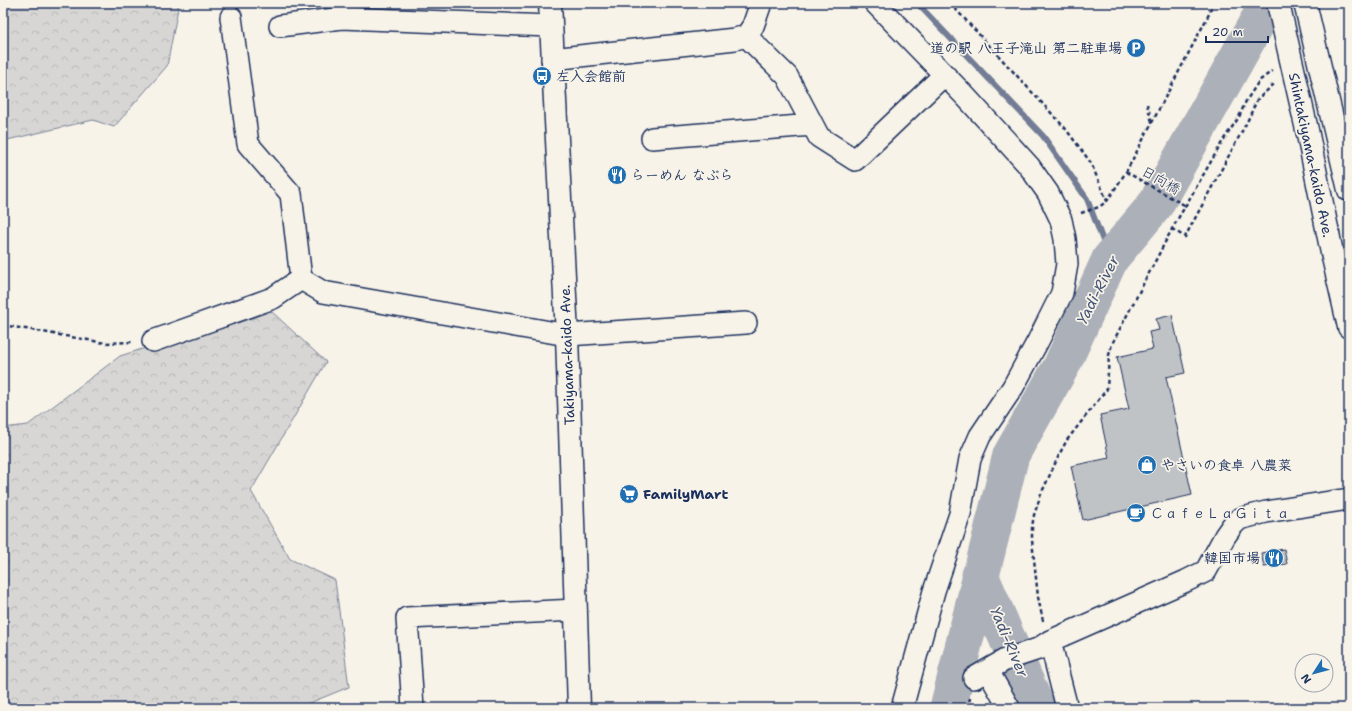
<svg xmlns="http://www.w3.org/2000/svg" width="1352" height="711" viewBox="0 0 1352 711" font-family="'Shantell Sans','Klee One',sans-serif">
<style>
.forest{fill:url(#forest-crowns);stroke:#798299}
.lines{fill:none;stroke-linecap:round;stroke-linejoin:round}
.stream{stroke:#727c95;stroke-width:6}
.river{stroke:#acb0b9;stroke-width:37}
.building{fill:#c0c3c5;stroke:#1b2f5e}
.minor-casing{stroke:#1b2f5e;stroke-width:24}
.major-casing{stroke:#1b2f5e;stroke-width:25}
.highway-casing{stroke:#1b2f5e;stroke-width:25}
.path{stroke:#1b2f5e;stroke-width:2.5;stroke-dasharray:4 3;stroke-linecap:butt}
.minor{stroke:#f7f3e8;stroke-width:21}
.major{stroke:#f7f3e8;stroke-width:22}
.highway{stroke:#f7f3e8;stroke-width:22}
.labels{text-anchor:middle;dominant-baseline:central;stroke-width:3.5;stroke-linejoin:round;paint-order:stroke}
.poi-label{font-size:14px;font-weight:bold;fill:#1b2f5e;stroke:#f7f3e8;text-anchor:start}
.street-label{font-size:14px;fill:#1b2f5e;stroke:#f7f3e8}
.water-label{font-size:15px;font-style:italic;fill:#465679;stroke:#f7f3e8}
</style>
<defs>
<pattern id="forest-crowns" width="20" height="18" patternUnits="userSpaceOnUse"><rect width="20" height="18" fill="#d7d6d4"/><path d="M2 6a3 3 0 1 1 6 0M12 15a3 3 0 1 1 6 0" fill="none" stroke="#b8b8b8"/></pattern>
</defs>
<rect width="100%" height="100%" fill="#f7f3e8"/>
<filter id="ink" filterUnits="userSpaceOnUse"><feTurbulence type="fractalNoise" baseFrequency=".025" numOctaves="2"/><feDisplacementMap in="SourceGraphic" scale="8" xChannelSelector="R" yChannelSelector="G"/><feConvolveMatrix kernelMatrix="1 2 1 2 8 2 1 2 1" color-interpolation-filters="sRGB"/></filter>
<g filter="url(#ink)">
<!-- forest -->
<path class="forest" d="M 3,3 L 179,3 L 167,66 L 114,127 L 93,120 L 3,141 Z
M 269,309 L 326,362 L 251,491 L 290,559 L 335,580 L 349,687 L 297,708 L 3,708 L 3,428 L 28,425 L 120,356 Z"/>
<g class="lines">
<!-- stream -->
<path class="stream" d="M 917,3 L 1043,136 L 1087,199 L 1110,259"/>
<!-- river -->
<path class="river" d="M 980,575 L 1037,708
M 948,708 L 1011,455 L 1062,365 L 1110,259 L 1155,205 L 1268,3"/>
</g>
<!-- building -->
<path class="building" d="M 1172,315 L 1185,373 L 1166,377 L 1192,495 L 1083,520 L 1071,466 L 1109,458 L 1100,415 L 1129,409 L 1117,357 L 1153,349 L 1149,332 L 1159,330 L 1156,319 Z
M 1284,549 L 1287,564 L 1264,567 L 1261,553 Z"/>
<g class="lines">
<!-- minor casing -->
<g class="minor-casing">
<path id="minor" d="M 875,3 L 966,97 L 1029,166 L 1048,193 L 1061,220 L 1065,239 L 1067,264 L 1062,293 L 1038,341 L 1013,387 L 980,436 L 970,459 L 960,514 L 934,591 L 902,708
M 231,17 L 248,144 L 291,194 L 301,279 L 323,292 L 567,335 L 746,323
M 280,26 L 342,18 L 551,26
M 746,36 L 787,76 L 819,137 L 855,160 L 944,75
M 552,59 L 735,39 L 746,36 L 753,26 L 761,3
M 652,138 L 812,125
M 153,341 L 273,298 L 301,279
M 1050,641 L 1067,708
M 988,671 L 1009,708
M 974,678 L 1005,660 L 1038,649 L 1050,641 L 1186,581 L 1206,571 L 1225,536 L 1232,526 L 1239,519 L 1266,512 L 1349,499
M 413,708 L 407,618 L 576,610"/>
</g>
<!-- major casing -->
<g class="major-casing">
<path id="major" d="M 1278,3 L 1307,130 L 1332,253 L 1349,327
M 1305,3 L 1349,190"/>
</g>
<!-- highway casing -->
<g class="highway-casing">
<path id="highway" d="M 550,3 L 567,335 L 579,708"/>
</g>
<!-- path -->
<path class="path" d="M 950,3 L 1065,128 L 1091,163 L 1107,201
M 1147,104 L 1152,122
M 1126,172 L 1186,206
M 1081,213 L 1099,207 L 1107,201 L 1126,172 L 1206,20 L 1210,12 L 1212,3
M 1172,229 L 1185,237 L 1247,122 L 1257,100 L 1274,84
M 3,325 L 105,343 L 133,342
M 1043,621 L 1038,597 L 1032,540 L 1032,527 L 1034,515 L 1041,494 L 1060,453 L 1067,440 L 1107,389 L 1109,355 L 1112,344 L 1172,229 L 1224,139 L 1239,117 L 1246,101 L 1259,81 L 1272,71
M 968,708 L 970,698"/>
<!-- minor -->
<use href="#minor" class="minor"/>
<!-- major -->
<use href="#major" class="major"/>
<!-- highway -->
<use href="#highway" class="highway"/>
</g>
</g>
<!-- icons -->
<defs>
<g id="parking-disc" transform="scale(1)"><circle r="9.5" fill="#1f6fb2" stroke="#f7f3e8"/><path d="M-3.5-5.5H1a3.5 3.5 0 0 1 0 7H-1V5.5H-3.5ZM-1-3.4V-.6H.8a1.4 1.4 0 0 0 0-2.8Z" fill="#fff"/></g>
<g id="bus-disc" transform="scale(1)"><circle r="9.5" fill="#1f6fb2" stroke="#f7f3e8"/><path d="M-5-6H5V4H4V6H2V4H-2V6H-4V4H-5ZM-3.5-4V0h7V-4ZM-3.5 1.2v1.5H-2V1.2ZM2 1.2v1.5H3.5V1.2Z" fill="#fff"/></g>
<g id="restaurant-disc" transform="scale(1)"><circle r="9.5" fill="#1f6fb2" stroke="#f7f3e8"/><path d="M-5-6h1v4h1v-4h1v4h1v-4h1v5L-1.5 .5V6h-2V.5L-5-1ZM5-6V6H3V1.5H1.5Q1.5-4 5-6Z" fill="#fff"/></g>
<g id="shop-disc" transform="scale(1)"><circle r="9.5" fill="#1f6fb2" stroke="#f7f3e8"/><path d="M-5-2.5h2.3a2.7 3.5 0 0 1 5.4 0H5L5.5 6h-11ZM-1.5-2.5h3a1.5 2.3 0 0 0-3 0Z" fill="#fff"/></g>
<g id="supermarket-disc" transform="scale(1)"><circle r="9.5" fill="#1f6fb2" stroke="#f7f3e8"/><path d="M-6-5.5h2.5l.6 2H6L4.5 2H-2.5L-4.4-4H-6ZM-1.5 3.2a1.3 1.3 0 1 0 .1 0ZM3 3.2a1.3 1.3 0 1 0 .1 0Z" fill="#fff"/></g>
<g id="cafe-disc" transform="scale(1)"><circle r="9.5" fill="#1f6fb2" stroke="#f7f3e8"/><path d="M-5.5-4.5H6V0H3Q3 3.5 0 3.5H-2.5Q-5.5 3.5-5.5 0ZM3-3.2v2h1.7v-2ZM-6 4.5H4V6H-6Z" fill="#fff"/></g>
</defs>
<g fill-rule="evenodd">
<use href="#parking-disc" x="1136" y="48"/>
<use href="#bus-disc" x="542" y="76"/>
<use href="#restaurant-disc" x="617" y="175"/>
<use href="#shop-disc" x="1147" y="465"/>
<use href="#supermarket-disc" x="629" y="494"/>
<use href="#cafe-disc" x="1136" y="513"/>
<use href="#restaurant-disc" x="1274" y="558"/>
</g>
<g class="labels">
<!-- poi labels -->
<g class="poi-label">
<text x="1122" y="48" text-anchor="end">道の駅 八王子滝山 第二駐車場</text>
<text x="556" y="76">左入会館前</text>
<text x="631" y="175">らーめん なぶら</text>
<text x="1161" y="465">やさいの食卓 八農菜</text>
<text x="643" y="494">FamilyMart</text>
<text x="1150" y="513">ＣａｆｅＬａＧｉｔａ</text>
<text x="1260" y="558" text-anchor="end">韓国市場</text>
</g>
<!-- street labels -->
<g class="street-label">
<text transform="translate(1311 155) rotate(78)">Shintakiyama-kaido Ave.</text>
<text transform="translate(1161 180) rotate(30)">日向橋</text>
<text transform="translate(567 355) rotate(-92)">Takiyama-kaido Ave.</text>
</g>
<!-- water labels -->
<g class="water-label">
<text transform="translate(1098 290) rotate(-63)">Yadi-River</text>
<text transform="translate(1009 642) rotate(67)">Yadi-River</text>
</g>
</g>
<!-- margin -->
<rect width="1352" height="711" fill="none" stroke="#f7f3e8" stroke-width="16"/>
<rect x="8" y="8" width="1336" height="695" fill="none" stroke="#1b2f5e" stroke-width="1.5" filter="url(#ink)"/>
<!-- north arrow -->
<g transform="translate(1314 673) rotate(234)"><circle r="19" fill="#f7f3e8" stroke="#9fa5b1"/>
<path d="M0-3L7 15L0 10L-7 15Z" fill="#1f6fb2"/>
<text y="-6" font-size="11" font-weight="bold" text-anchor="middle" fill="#1b2f5e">N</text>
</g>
<!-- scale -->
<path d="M1206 36v6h62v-6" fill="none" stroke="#1b2f5e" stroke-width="2"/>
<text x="1212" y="36" font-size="12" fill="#1b2f5e" stroke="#f7f3e8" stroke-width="3" paint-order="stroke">20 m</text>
</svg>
